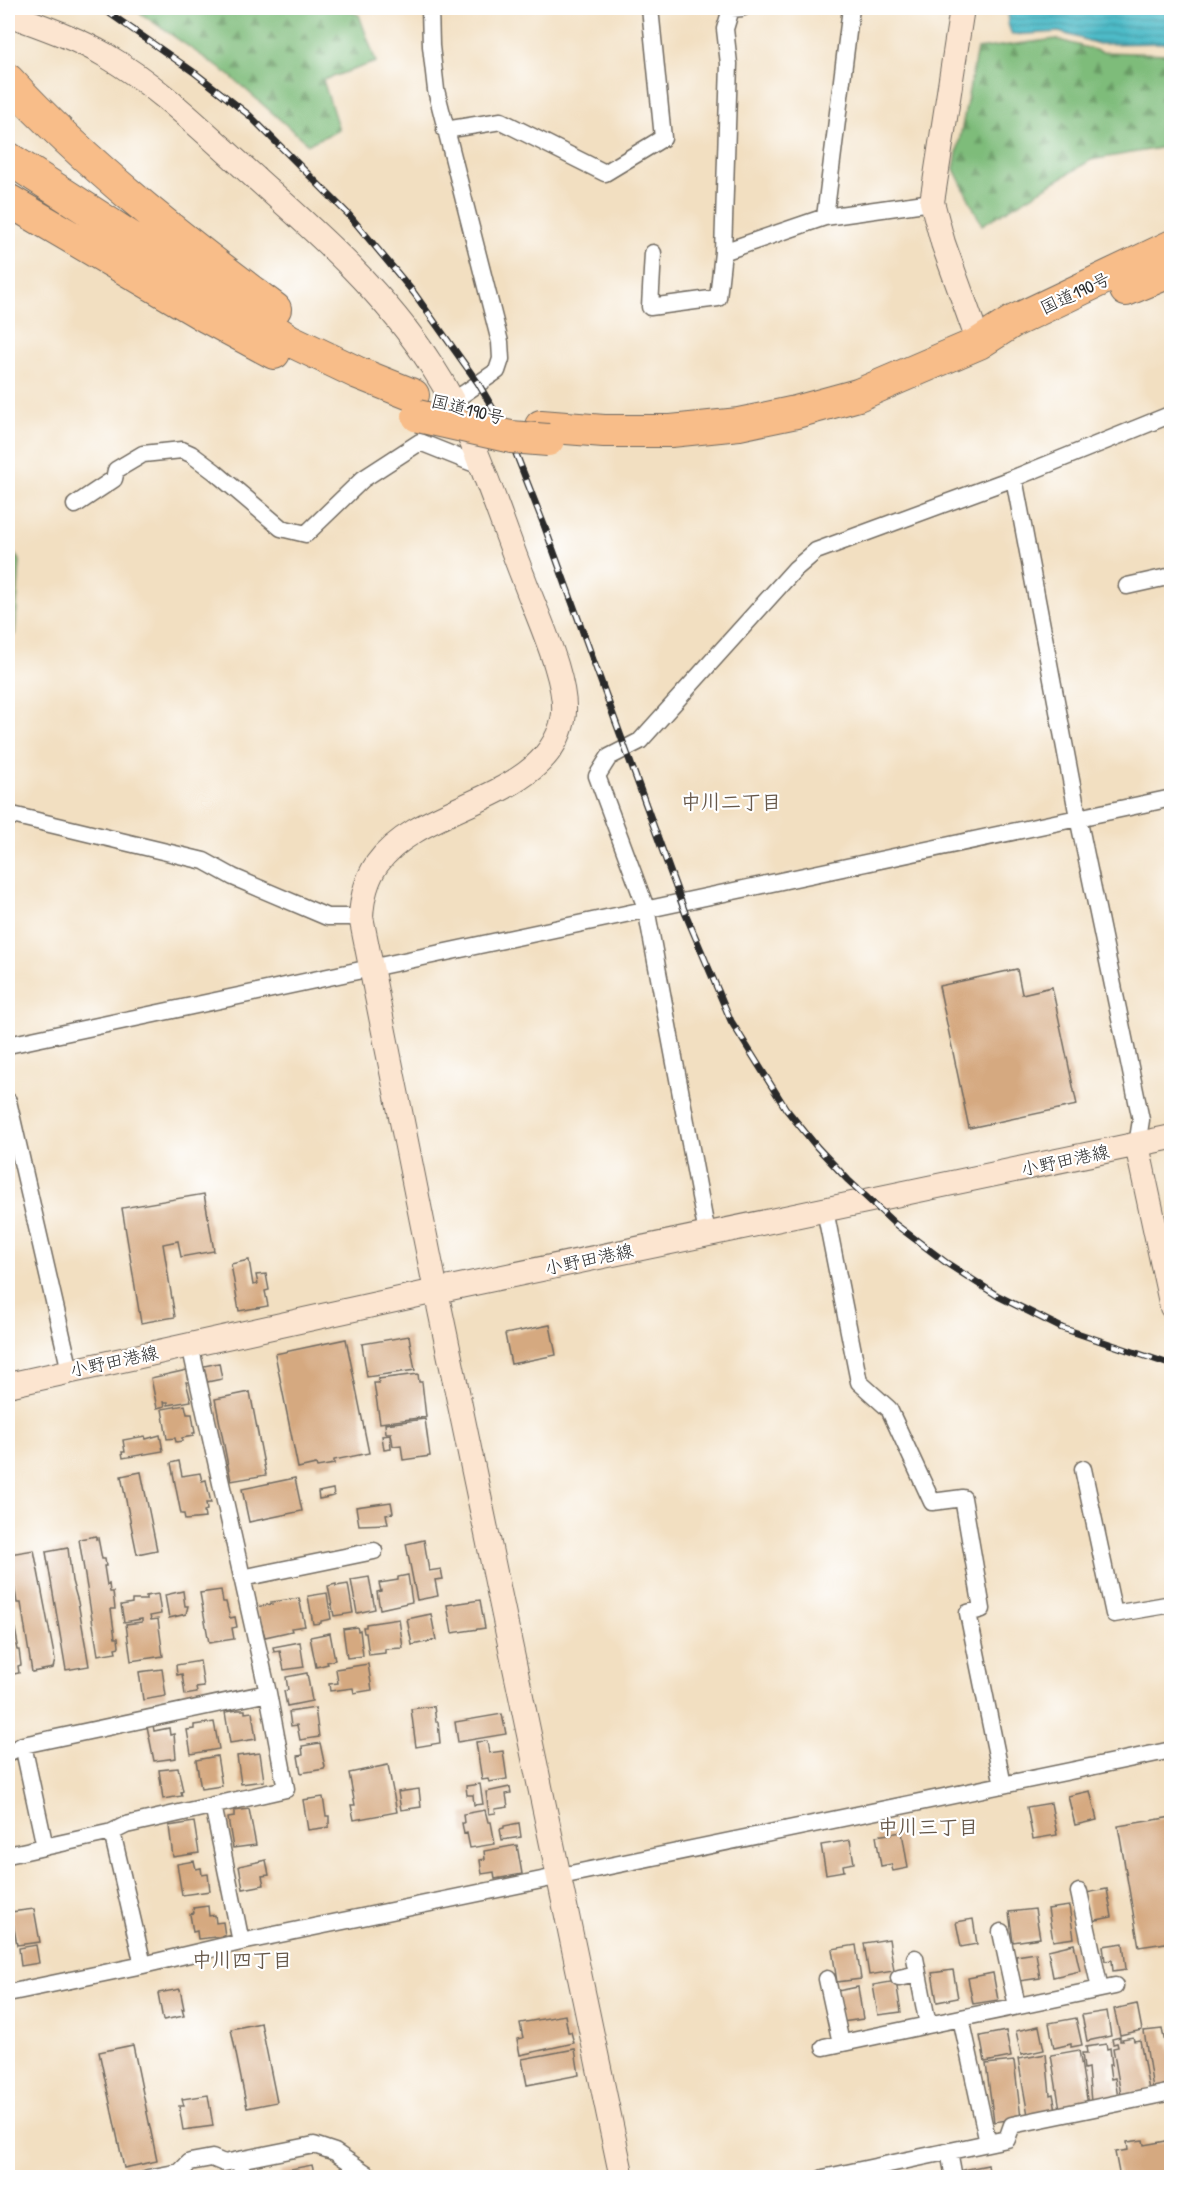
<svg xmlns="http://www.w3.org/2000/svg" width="1179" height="2185" viewBox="0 0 1179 2185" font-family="'Patrick Hand','Klee One',sans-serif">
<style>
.forest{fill:url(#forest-firs);stroke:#547452;stroke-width:1.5}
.water{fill:url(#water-rules);stroke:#3c737a;stroke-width:1.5}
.building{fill:#d5a980}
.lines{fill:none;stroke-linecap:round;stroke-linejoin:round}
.street-casing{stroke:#716a60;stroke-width:19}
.secondary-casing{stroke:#716a60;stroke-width:26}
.highway-casing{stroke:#716a60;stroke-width:34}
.street{stroke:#fff;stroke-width:16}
.secondary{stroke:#fce5d0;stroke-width:24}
.highway{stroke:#f8bd89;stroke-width:32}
.rail-casing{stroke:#2b2b2b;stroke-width:7}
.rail{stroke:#fff;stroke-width:4.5;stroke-dasharray:14;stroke-linecap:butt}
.highway-bridge-casing{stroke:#716a60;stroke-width:34;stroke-linecap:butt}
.highway-bridge{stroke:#f8bd89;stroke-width:32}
.labels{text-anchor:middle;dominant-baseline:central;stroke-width:4.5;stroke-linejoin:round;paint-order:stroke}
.street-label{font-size:18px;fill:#2b2b2b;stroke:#fff}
.neighbourhood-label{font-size:20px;font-weight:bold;fill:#665749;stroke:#fff}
</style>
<defs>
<pattern id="forest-firs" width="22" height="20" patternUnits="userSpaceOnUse" patternTransform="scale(1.5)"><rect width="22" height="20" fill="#7ebc7a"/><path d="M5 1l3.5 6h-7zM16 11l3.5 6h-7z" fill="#679964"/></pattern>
<pattern id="water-rules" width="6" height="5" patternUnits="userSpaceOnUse" patternTransform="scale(1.5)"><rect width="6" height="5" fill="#4ebbc8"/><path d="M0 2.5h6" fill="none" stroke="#4198a3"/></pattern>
</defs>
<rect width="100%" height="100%" fill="#fff"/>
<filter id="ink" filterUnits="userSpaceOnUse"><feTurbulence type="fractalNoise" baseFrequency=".0167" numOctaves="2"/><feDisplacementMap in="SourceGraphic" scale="12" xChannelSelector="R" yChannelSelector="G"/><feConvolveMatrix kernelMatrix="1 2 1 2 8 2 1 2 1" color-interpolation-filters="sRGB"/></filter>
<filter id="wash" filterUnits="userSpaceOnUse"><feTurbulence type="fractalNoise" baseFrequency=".008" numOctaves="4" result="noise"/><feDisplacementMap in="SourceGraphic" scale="24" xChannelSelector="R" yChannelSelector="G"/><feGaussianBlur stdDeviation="1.35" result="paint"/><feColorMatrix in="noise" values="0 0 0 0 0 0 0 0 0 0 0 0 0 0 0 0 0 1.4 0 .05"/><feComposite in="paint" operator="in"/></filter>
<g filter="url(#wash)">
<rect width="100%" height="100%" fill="#f2dfc1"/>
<!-- forest -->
<path class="forest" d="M 133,8 L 341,8 L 359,15 L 376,62 L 323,80 L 339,130 L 308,144 L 228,74 Z
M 1056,39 L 1102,52 L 1171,54 L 1171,146 L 1091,160 L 982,225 L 954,169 L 977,49 Z
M 8,546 L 20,561 L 15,634 L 8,640 Z"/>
<!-- water -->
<path class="water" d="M 1009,8 L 1171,8 L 1171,43 L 1099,44 L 1059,32 L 1012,35 L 1008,24 Z"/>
<g id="blocks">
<!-- building -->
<path class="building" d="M 1017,969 L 1022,994 L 1052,987 L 1077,1105 L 969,1128 L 939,986 Z
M 204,1194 L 214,1251 L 181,1257 L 178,1241 L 163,1244 L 175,1317 L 141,1323 L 122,1208 Z
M 249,1260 L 253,1285 L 258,1284 L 256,1275 L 266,1274 L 269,1290 L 265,1291 L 268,1306 L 239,1311 L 231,1264 Z
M 550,1325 L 556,1355 L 511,1364 L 505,1334 Z
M 409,1336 L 415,1370 L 367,1377 L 362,1344 Z
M 346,1339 L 369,1453 L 334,1460 L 334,1464 L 317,1467 L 316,1464 L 298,1468 L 275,1354 Z
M 219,1363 L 222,1379 L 207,1382 L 204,1366 Z
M 187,1370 L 189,1382 L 186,1382 L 191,1401 L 168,1405 L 168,1402 L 164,1402 L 165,1406 L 157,1408 L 151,1378 Z
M 418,1374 L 419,1382 L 422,1382 L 426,1417 L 380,1423 L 374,1383 L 379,1383 L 378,1379 Z
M 250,1392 L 266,1475 L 231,1481 L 215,1399 Z
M 185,1405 L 187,1414 L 192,1414 L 195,1433 L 193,1433 L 193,1436 L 182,1438 L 182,1441 L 176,1442 L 175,1438 L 167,1439 L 162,1409 Z
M 425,1419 L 430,1456 L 403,1460 L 401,1445 L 393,1446 L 391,1433 L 386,1433 L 385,1424 Z
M 160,1435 L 163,1451 L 123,1458 L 122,1452 L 125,1452 L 123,1440 L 145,1436 L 146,1439 Z
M 390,1435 L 391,1449 L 384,1450 L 382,1436 Z
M 179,1461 L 182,1476 L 200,1473 L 202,1481 L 206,1480 L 211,1503 L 206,1503 L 207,1510 L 204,1511 L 205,1518 L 185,1520 L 184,1514 L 181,1514 L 171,1463 Z
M 141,1472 L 157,1550 L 137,1554 L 121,1476 Z
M 295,1478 L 302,1511 L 249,1522 L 242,1489 Z
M 333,1489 L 334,1496 L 319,1499 L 318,1492 Z
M 391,1502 L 393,1513 L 386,1514 L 388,1524 L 359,1525 L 356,1507 Z
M 96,1536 L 96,1539 L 98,1538 L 102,1559 L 105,1559 L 106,1566 L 104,1566 L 107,1585 L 109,1584 L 110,1592 L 113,1592 L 115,1609 L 111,1609 L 115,1638 L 118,1638 L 119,1647 L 115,1648 L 116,1652 L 98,1655 L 79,1539 Z
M 424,1540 L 429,1571 L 441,1569 L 443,1579 L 435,1580 L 438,1596 L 417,1600 L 406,1544 Z
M 68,1548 L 72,1581 L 78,1602 L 89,1666 L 66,1670 L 46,1552 Z
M 34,1550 L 55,1660 L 53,1668 L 32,1672 L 21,1603 L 17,1603 L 9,1554 Z
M 408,1575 L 412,1602 L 380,1609 L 377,1592 L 381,1591 L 379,1583 L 398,1580 L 398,1577 Z
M 369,1577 L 375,1609 L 357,1613 L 351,1580 Z
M 336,1584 L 336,1586 L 348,1584 L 353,1613 L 334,1616 L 328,1586 Z
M 221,1590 L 223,1602 L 226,1602 L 230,1618 L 235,1617 L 237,1627 L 232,1628 L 234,1639 L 209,1643 L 200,1593 Z
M 183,1591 L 185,1606 L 188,1606 L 186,1614 L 169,1618 L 165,1595 Z
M 327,1593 L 331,1619 L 321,1621 L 321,1623 L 313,1624 L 308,1596 Z
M 158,1594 L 161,1614 L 150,1616 L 151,1620 L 158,1619 L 163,1656 L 131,1661 L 126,1624 L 142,1622 L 142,1619 L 124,1622 L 121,1605 L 132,1603 L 132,1600 L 146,1600 L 146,1596 Z
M 299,1598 L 305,1626 L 291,1628 L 292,1631 L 265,1637 L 256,1607 L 272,1604 L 271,1602 Z
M 480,1600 L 485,1628 L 452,1633 L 447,1605 Z
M 10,1603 L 18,1645 L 16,1645 L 17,1650 L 19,1650 L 21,1665 L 18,1666 L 19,1673 L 8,1675 L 8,1604 Z
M 431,1614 L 436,1640 L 412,1645 L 407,1619 Z
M 399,1619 L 403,1648 L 385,1649 L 385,1653 L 369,1655 L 366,1633 L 364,1633 L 363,1627 L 366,1627 L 366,1624 Z
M 357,1627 L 358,1631 L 360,1630 L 363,1656 L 347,1658 L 343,1629 Z
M 330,1633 L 335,1660 L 327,1662 L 328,1664 L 316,1667 L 310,1637 Z
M 300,1642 L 304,1667 L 284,1670 L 280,1651 L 274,1652 L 273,1647 Z
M 200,1661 L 204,1687 L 196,1688 L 197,1693 L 185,1695 L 182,1674 L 177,1675 L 176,1665 Z
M 368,1664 L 372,1690 L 354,1693 L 353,1688 L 330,1691 L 329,1684 L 338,1683 L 336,1669 Z
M 162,1669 L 166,1696 L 143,1700 L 139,1672 Z
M 307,1673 L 312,1701 L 287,1706 L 284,1691 L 288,1690 L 286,1677 Z
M 434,1706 L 436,1722 L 438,1722 L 440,1743 L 416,1747 L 411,1709 Z
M 315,1708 L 319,1737 L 300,1740 L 297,1725 L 291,1726 L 289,1712 Z
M 238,1710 L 245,1710 L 245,1713 L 252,1712 L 256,1739 L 230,1743 L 225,1712 Z
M 502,1714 L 506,1734 L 458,1742 L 455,1722 Z
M 214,1722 L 219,1749 L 191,1754 L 187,1730 L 194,1729 L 194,1725 Z
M 153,1725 L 154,1731 L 169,1728 L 170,1735 L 174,1734 L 176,1758 L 154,1761 L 147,1726 Z
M 487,1741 L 489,1753 L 503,1751 L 507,1779 L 489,1782 L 488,1779 L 482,1780 L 476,1742 Z
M 320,1743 L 325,1767 L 324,1769 L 301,1773 L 298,1756 L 303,1755 L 302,1746 Z
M 260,1753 L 264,1781 L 241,1784 L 237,1756 Z
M 217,1756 L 222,1786 L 201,1789 L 196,1760 Z
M 388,1765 L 397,1812 L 354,1820 L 351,1805 L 355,1805 L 349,1773 Z
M 178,1768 L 183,1791 L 181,1792 L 182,1796 L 163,1799 L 159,1770 Z
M 480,1784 L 483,1804 L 474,1805 L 473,1795 L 467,1795 L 466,1786 Z
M 510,1787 L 511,1793 L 506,1794 L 508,1807 L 495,1809 L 496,1813 L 489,1814 L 486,1792 Z
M 419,1789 L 421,1807 L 401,1810 L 398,1792 Z
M 1090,1791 L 1097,1820 L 1075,1825 L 1068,1796 Z
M 323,1797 L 326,1816 L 329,1816 L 329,1827 L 308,1830 L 303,1800 Z
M 1051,1803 L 1057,1835 L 1033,1839 L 1027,1807 Z
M 249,1809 L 256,1845 L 233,1848 L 228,1818 L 234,1817 L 234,1811 Z
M 485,1810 L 488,1822 L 491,1822 L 495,1844 L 470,1848 L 467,1833 L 464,1834 L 462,1823 L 464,1823 L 463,1814 Z
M 1172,1817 L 1172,1942 L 1139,1947 L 1118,1826 Z
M 194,1822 L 199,1853 L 173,1857 L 169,1826 Z
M 519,1823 L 521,1837 L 502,1840 L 500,1829 L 504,1828 L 504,1826 Z
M 902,1832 L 908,1868 L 893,1871 L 891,1864 L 881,1866 L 876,1836 Z
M 850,1840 L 854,1863 L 843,1865 L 844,1871 L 826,1874 L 821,1845 Z
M 517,1845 L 522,1874 L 495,1879 L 494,1872 L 482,1874 L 480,1860 L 485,1859 L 484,1851 Z
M 266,1860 L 269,1875 L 262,1876 L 264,1885 L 243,1889 L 239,1866 Z
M 194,1861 L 196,1869 L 201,1868 L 202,1875 L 208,1874 L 210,1891 L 182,1895 L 177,1864 Z
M 1107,1889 L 1112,1917 L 1091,1921 L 1086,1893 Z
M 208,1906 L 209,1916 L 215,1915 L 216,1923 L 223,1922 L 225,1936 L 198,1939 L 197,1931 L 193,1932 L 190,1914 L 194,1913 L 193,1908 Z
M 1069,1906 L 1074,1938 L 1053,1941 L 1048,1909 Z
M 34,1909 L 40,1942 L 17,1945 L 11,1912 Z
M 1035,1909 L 1040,1938 L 1013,1942 L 1009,1912 Z
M 973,1919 L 977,1944 L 961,1947 L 956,1922 Z
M 889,1939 L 894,1971 L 869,1975 L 864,1943 Z
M 1123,1943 L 1126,1969 L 1113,1971 L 1112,1960 L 1105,1961 L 1103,1946 Z
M 1074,1944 L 1080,1971 L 1053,1977 L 1048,1950 Z
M 36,1945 L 39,1963 L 21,1966 L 19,1948 Z
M 856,1945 L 861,1979 L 837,1982 L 832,1949 Z
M 1036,1953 L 1040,1978 L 1019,1981 L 1016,1956 Z
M 953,1970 L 958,1998 L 937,2002 L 932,1973 Z
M 993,1973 L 998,2000 L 973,2004 L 968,1978 Z
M 896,1981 L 901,2012 L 878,2015 L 873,1985 Z
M 858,1987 L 863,2019 L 842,2022 L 837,1991 Z
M 180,1989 L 184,2009 L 182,2009 L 184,2016 L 163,2020 L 158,1993 Z
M 1137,2004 L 1142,2030 L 1120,2035 L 1114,2009 Z
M 1107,2011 L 1111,2036 L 1087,2041 L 1082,2015 Z
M 565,2015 L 568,2032 L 571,2032 L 574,2043 L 520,2055 L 517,2039 L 523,2038 L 520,2023 Z
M 1076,2018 L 1082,2045 L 1071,2047 L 1071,2044 L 1054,2048 L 1049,2023 Z
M 261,2023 L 277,2102 L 247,2108 L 231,2029 Z
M 1039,2026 L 1044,2050 L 1021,2055 L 1016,2031 Z
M 1162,2029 L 1165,2043 L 1169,2043 L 1172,2061 L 1172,2086 L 1153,2089 L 1144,2031 Z
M 1006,2031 L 1011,2057 L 985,2062 L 980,2036 Z
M 1120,2037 L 1120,2041 L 1123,2041 L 1122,2039 L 1133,2037 L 1134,2041 L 1140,2040 L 1149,2090 L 1121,2095 L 1113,2048 L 1118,2047 L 1117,2043 L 1113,2044 L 1112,2039 Z
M 1106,2044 L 1107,2049 L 1110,2048 L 1112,2065 L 1109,2065 L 1111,2079 L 1115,2078 L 1118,2098 L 1091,2102 L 1088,2068 L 1084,2069 L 1082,2053 L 1087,2053 L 1086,2047 Z
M 133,2045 L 157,2161 L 124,2168 L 99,2052 Z
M 575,2049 L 579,2075 L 527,2085 L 522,2059 Z
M 1079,2050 L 1088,2105 L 1060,2109 L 1051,2055 Z
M 1046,2054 L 1050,2095 L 1053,2094 L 1056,2110 L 1028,2115 L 1018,2059 Z
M 1014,2061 L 1021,2118 L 994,2122 L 986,2064 Z
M 208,2095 L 213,2126 L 183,2130 L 179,2106 L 184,2106 L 182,2099 Z
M 1143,2140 L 1144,2145 L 1172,2140 L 1172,2178 L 1120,2178 L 1115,2152 L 1128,2150 L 1127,2142 Z
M 312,2165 L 315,2178 L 282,2178 L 280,2171 Z
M 988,2165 L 990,2178 L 965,2178 L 963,2170 Z"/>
</g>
</g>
<g filter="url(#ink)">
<use href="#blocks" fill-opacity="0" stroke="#716a60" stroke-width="1.5"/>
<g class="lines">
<!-- street casing -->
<g class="street-casing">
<path id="street" d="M 430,8 L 431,46 L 436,90 L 500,342 L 501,359 L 497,371 L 453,401
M 445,130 L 501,121 L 605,173 L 663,138 L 650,8
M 825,217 L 851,8
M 723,252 L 825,217 L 932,202
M 653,253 L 650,307 L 718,298 L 723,252 L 729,64 L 725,29 L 731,9 L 742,8
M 1014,478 L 1078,817 L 1141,1120 L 1137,1145
M 75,505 L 114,479 L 116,470 L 143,454 L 182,450 L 191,454 L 215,472 L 281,528 L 306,534 L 363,479 L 420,442 L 480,466
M 1127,586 L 1172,576
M 8,814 L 204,861 L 233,877 L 327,917 L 361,917
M 8,1045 L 1172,798
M 8,1101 L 70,1371
M 825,1210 L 859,1382 L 889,1409 L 932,1502 L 963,1498 L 982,1609 L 968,1613 L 1003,1785
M 707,1234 L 646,908 L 597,776 L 609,757 L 640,741 L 795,569 L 816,551 L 1014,478 L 1172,414
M 1083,1469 L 1114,1614 L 1172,1604
M 242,1578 L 374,1551
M 23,1745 L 45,1847
M 8,1753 L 23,1745 L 268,1693
M 213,1805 L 241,1942
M 112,1832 L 143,1965
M 8,1855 L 112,1832 L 126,1825 L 286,1789 L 268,1693 L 190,1345
M 1079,1892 L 1100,1989
M 1001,1932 L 1017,2006
M 915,1958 L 928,2025
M 899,1978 L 918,1974
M 827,1979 L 841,2043
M 8,1993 L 143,1965 L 241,1942 L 1172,1750
M 961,2018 L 1115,1986
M 824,2047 L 961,2018 L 988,2143
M 949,2151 L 954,2178
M 240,2160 L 243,2178
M 148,2178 L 180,2172 L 190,2162 L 212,2158 L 224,2163 L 314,2145 L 335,2152 L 373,2178
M 823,2178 L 1007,2139 L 1012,2125 L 1172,2092"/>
</g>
<!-- secondary casing -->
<g class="secondary-casing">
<path id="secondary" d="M 962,8 L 932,202 L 943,243 L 979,343
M 8,14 C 40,26 74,37 105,55 C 155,84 197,125 240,164 C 309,226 381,287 432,366 C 473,428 496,508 523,577 C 535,611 571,685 563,720 C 545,802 421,802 377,864 C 366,880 362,898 361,917 L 436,1291 L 622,2178
M 1137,1145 L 1172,1307
M 8,1385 L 436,1291 L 1172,1137"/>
</g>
<!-- highway casing -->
<g class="highway-casing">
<path id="highway" d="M 8,80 C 88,166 181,239 275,309
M 8,158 L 289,340 L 358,373 L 413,395
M 8,200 L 207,317 L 274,353
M 1126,290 L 1172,271
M 541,426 L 604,431 L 671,431 L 739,424 L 796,412 L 858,395 L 979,343 L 1012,322 L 1172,246"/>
</g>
<!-- street -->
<use href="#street" class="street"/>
<!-- secondary -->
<use href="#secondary" class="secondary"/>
<!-- highway -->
<use href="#highway" class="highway"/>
<!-- rail casing -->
<g class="rail-casing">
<path id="rail" d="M 102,8 L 195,73 L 249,115 L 349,215 L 414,293 L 478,383 L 509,436 L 544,525 L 686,915 L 731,1021 L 786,1109 L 817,1147 L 848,1180 L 895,1224 L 948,1264 L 998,1296 L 1062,1328 L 1172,1365"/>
</g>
<!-- rail -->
<use href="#rail" class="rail"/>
<!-- highway-bridge casing -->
<g class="highway-bridge-casing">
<path id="highway-bridge" d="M 418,416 L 511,437 L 548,440"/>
</g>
<!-- highway-bridge -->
<use href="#highway-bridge" class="highway-bridge"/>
</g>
</g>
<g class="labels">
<!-- street labels -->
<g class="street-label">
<text transform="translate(1075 293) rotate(-25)">国道190号</text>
<text transform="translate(468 409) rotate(14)">国道190号</text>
<text transform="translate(1065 1160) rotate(-12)">小野田港線</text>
<text transform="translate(589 1259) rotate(-12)">小野田港線</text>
<text transform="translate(114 1361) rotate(-12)">小野田港線</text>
</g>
<!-- neighbourhood labels -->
<g class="neighbourhood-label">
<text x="731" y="801">中川二丁目</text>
<text x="928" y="1826">中川三丁目</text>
<text x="242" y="1959">中川四丁目</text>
</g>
</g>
<!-- margin -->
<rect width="1179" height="2185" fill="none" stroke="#fff" stroke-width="30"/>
</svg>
